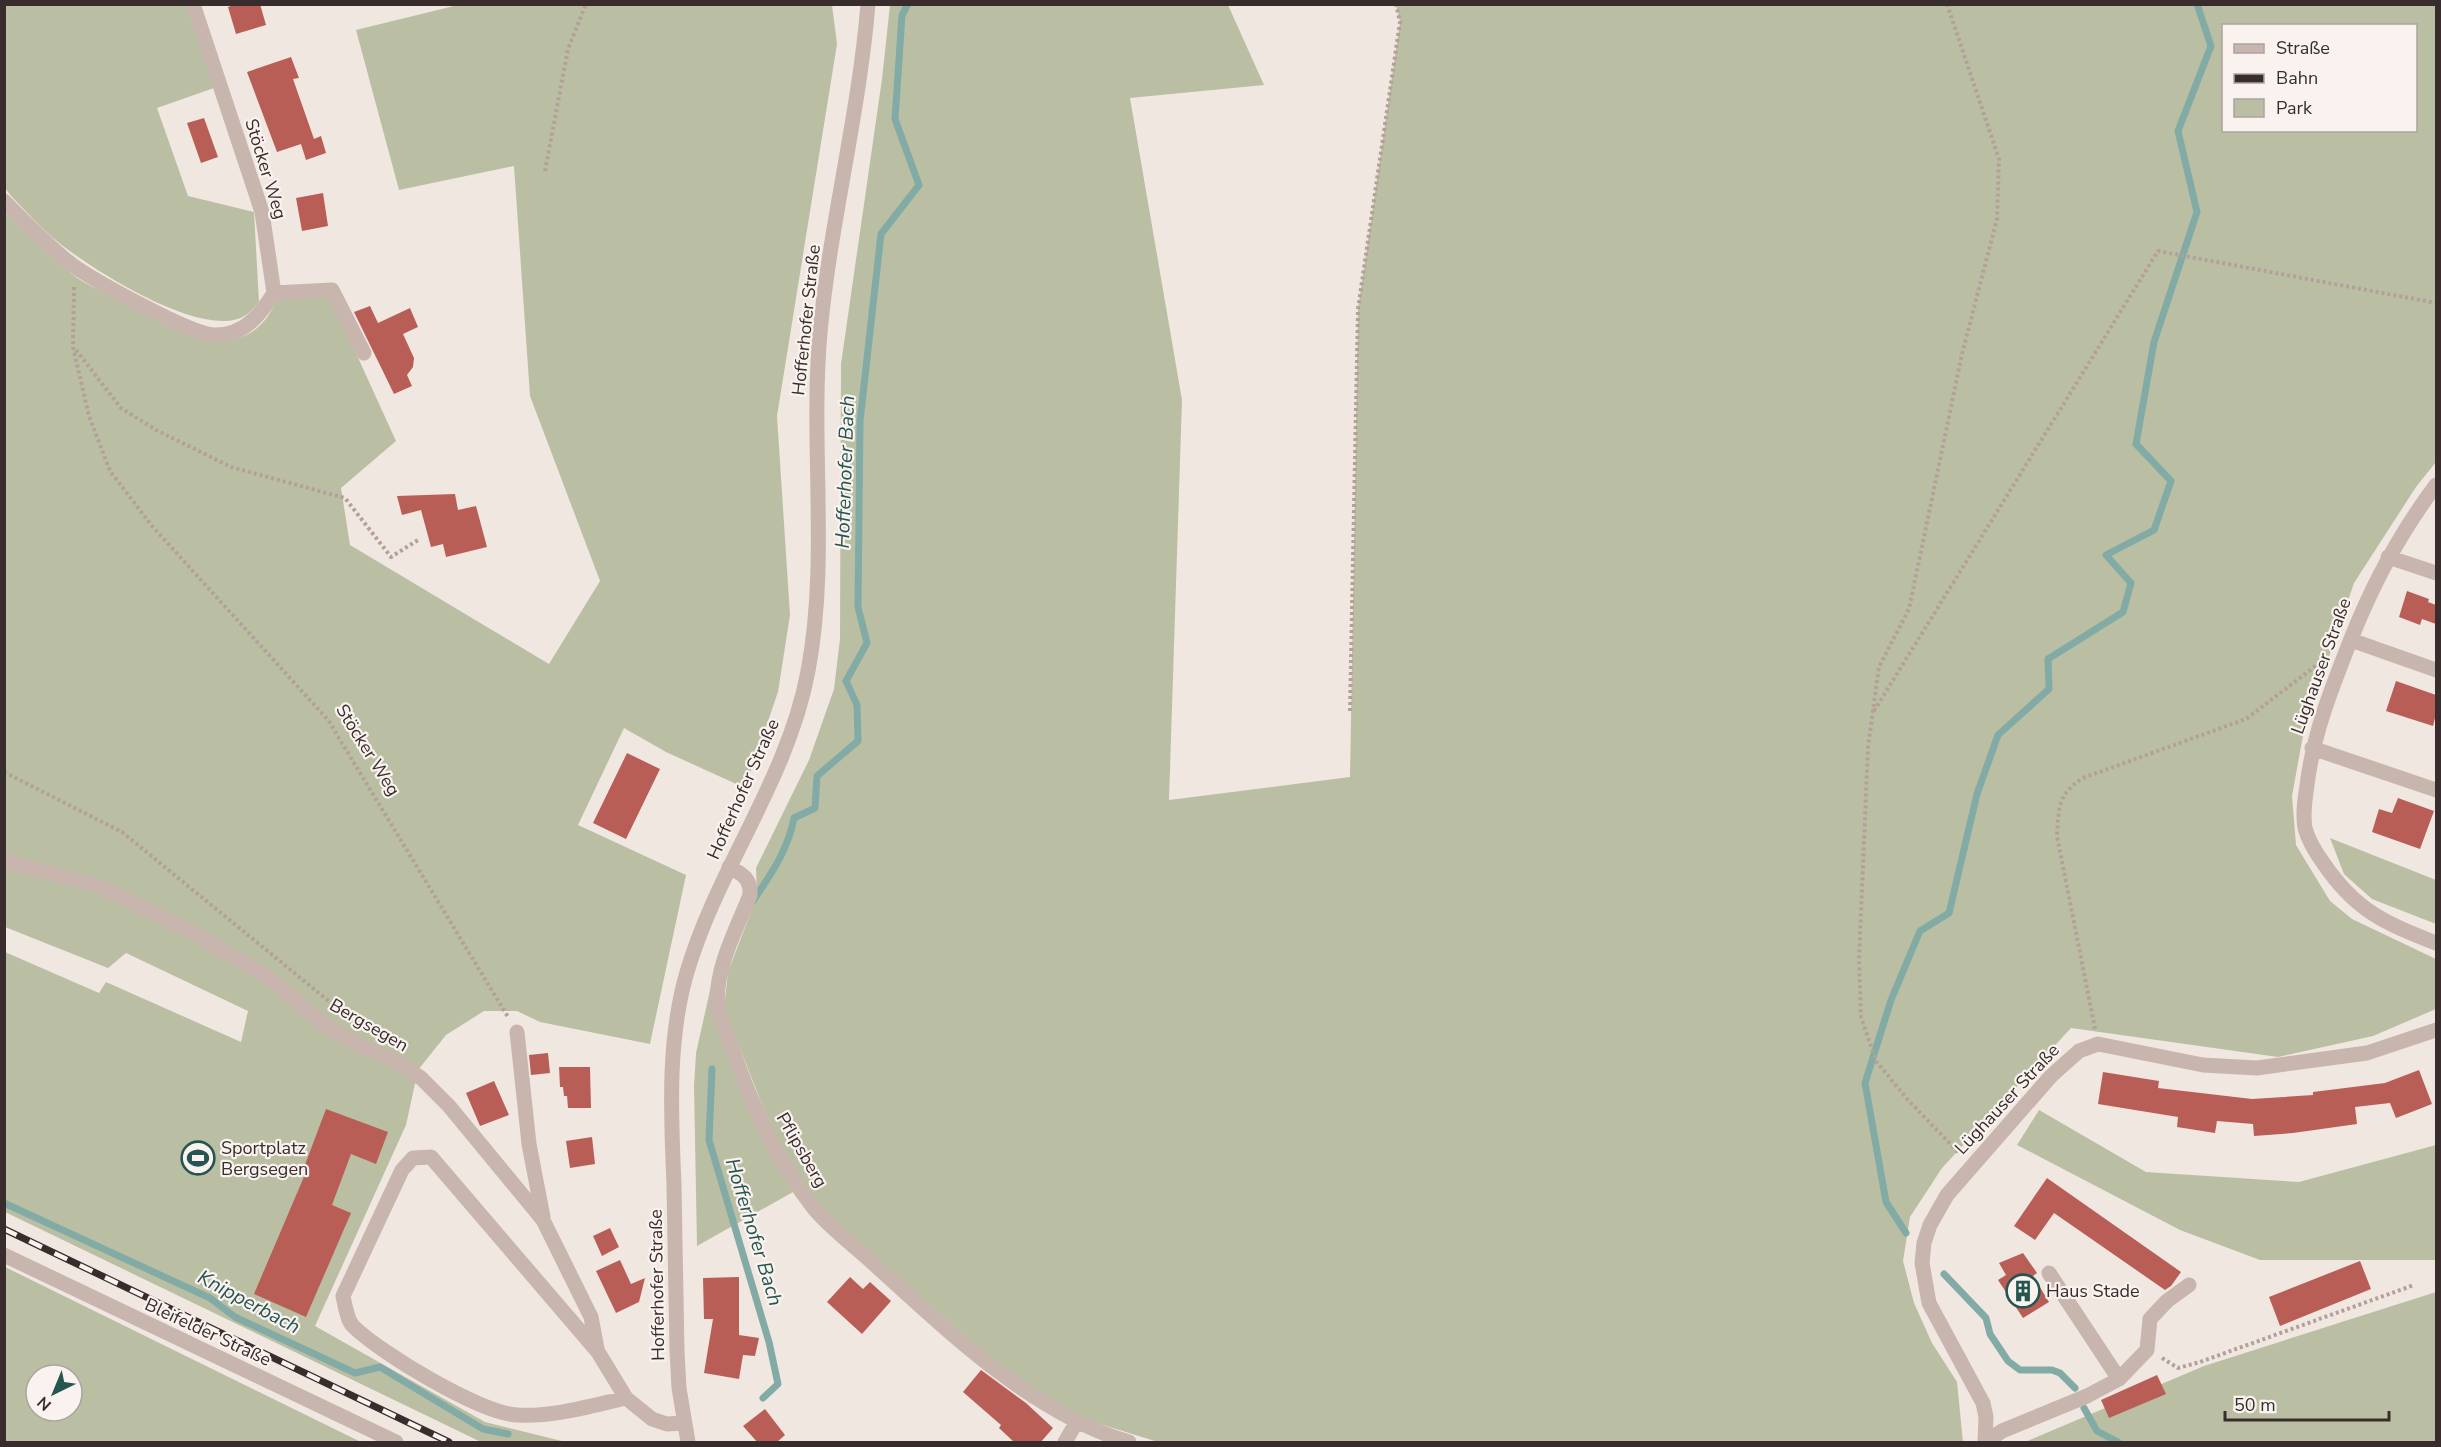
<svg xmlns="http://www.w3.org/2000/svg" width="2441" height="1447" viewBox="0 0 2441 1447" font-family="'Nunito Sans',sans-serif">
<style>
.green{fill:#babfa3;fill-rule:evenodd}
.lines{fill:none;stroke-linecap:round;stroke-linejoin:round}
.stream{stroke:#83aba6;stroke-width:7}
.building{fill:#b95e57}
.path{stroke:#b4a098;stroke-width:4;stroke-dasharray:3 3;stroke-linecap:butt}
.minor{stroke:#c8b6ae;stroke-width:15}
.rail-casing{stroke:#382d2c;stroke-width:7}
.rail{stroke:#f9f2ee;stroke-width:4.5;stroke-dasharray:14;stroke-linecap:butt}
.labels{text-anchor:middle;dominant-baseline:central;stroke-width:4.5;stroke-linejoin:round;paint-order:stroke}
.street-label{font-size:18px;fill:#382d2c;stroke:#f9f2ee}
.poi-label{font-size:18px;fill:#382d2c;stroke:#f9f2ee;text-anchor:start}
.water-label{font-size:20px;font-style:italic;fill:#255550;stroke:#f9f2ee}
</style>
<rect width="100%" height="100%" fill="#f1e7e1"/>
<!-- green -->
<path class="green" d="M 462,4 L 832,5 L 837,44 L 777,416 L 790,615 L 778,692 L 745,788 L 666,752 L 624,728 L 578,825 L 686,875 L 650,1044 L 540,1022 L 517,1011 L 484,1011 L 446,1035 L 418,1070 L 406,1125 L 315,1326 L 485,1422 L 566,1442 L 481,1442 L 5,1212 L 5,952 L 99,993 L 106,982 L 241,1042 L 248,1011 L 126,953 L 108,968 L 5,927 L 4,212 C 27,232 48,255 72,274 C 85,285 105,292 120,300 C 171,329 247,375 278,297 L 329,294 L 396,441 L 341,488 L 350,545 L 549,664 L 600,581 L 530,396 L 514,166 L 399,190 L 356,30 Z
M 5,5 L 186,5 L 214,88 L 157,108 L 188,196 L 254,212 L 259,302 C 255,306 251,312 246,315 C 205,343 86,266 53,238 C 38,225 25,210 11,196 L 5,188 Z
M 890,5 L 1228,5 L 1264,85 L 1130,98 L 1182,400 L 1169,800 L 1350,777 L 1358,309 L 1400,22 L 1396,5 L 2436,5 L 2436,462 L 2416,487 L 2354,583 L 2304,730 L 2292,796 L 2296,845 L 2330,901 L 2352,919 L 2436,959 L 2436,1009 L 2373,1036 L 2278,1057 L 2071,1028 L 1942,1168 L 1910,1217 L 1903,1261 L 1914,1303 L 1932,1343 L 1957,1382 L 1963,1442 L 1158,1442 L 1084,1419 L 1036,1392 L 996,1363 L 825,1214 L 778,1145 L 724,1008 L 728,972 L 757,896 L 756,868 L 809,760 L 834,689 L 840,639 L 841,364 L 882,79 ZM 2224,26 L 2416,26 L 2416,130 L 2224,130 Z
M 2330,838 L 2436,880 L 2436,924 L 2372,899 L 2344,874 Z
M 711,986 L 767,1147 L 793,1192 L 697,1246 L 694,1086 L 696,1053 Z
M 2039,1110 L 2146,1172 L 2299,1182 L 2436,1145 L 2436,1260 L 2260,1260 L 2180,1230 L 2017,1145 Z
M 5,1267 L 361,1442 L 5,1442 ZM 36,1375 L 72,1375 L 72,1411 L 36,1411 Z
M 2436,1292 L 2436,1442 L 2025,1442 L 2204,1366 Z"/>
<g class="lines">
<!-- stream -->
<path class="stream" d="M 753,901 C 771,874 788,850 794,818 L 815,808 L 817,776 L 858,741 L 857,705 L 846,681 L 867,643 L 858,607 L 860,421 L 881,234 L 919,185 L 895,119 L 902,15 L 908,4
M 712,1069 L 709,1140 L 769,1342 L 778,1384 L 763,1398
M 4,1203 L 210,1298 L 235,1317 L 355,1373 L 380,1367 L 483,1429 L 508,1434
M 1906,1233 L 1886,1202 L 1865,1083 L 1891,1000 L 1920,931 L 1949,913 L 1977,794 L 1998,735 L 2049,689 L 2048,659 L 2123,612 L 2131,583 L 2106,555 L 2154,530 L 2171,481 L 2136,444 L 2154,342 L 2197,212 L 2178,131 L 2211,46 L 2197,4
M 1944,1274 L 1986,1318 L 1990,1334 L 2008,1361 L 2020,1370 L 2052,1370 L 2060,1373 L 2075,1388
M 2084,1408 L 2097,1431 L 2118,1442"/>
</g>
<!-- building -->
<path class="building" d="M 237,4 L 260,4 L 266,25 L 236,34 L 228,7 Z
M 291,57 L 299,78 L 293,79 L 314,139 L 321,136 L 326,153 L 306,160 L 301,144 L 277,152 L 247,72 Z
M 204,118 L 218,157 L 201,163 L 187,123 Z
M 323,193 L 328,226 L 302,231 L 296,198 Z
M 370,306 L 378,323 L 410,308 L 418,327 L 403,334 L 414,358 L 413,367 L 407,375 L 412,386 L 394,394 L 354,312 Z
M 455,494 L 458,510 L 476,506 L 487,547 L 446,557 L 443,544 L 431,547 L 421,510 L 402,515 L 397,496 Z
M 2407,591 L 2429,599 L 2428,602 L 2436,605 L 2436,624 L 2422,619 L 2420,625 L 2399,617 Z
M 2396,681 L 2436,695 L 2436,714 L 2433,726 L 2386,711 Z
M 627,753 L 660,769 L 626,839 L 593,823 Z
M 2398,798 L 2434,811 L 2420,849 L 2372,832 L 2379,809 L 2392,813 Z
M 548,1053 L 550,1073 L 531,1075 L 529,1055 Z
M 559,1067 L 590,1067 L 591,1108 L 568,1108 L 567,1096 L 564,1096 L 563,1087 L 560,1087 Z
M 2419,1070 L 2432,1104 L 2396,1118 L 2390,1103 L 2355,1107 L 2357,1124 L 2293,1133 L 2254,1136 L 2253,1124 L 2217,1121 L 2215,1133 L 2177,1127 L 2178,1117 L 2098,1104 L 2103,1072 L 2159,1081 L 2158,1088 L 2252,1099 L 2313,1095 L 2313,1092 L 2385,1083 Z
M 494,1081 L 509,1115 L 480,1126 L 466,1093 Z
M 326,1109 L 388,1132 L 376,1164 L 351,1154 L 332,1205 L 351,1213 L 306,1317 L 254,1294 L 306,1172 L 303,1170 Z
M 592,1137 L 595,1164 L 570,1168 L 566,1141 Z
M 2047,1178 L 2181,1272 L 2171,1286 L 2165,1290 L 2054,1213 L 2035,1240 L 2014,1226 Z
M 610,1228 L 619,1247 L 602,1256 L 593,1236 Z
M 2023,1253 L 2037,1273 L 2033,1276 L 2049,1302 L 2023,1318 L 1998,1280 L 2006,1275 L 1999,1263 Z
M 620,1260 L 631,1284 L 645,1278 L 639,1302 L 616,1313 L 596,1271 Z
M 2360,1261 L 2371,1289 L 2280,1326 L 2269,1297 Z
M 739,1277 L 739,1335 L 759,1338 L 755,1356 L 743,1355 L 739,1379 L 704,1373 L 713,1319 L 704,1319 L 703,1278 Z
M 850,1277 L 863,1289 L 870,1282 L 891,1301 L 862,1334 L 827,1302 Z
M 981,1370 L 1026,1403 L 1053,1428 L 1040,1443 L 1015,1443 L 999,1428 L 1001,1425 L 963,1392 Z
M 2157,1375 L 2166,1394 L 2109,1418 L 2101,1400 Z
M 765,1409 L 785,1435 L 776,1443 L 758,1443 L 743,1426 Z"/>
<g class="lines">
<!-- path -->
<path class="path" d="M 1947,4 L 1999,159 L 1997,219 L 1962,354 L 1909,609 L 1879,667 L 1868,747 L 1859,960 L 1861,1017 L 1876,1061 L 1908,1100 L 1960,1154
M 545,171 L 568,49 L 586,4
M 74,287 L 73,347 L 89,416 L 110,471 L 152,526 L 328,720 L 508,1017
M 76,350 L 121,408 L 156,430 L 231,467 L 345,498 L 391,557 L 418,540
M 1350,711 L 1358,309 L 1400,22 L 1396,4
M 1874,711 L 2158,251 L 2436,303
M 4,772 L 122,832 L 347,1016
M 2095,1029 L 2057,836 C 2059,807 2057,795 2083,778 L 2246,719 L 2321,662
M 2162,1358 L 2178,1368 L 2200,1362 L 2414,1285"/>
<!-- minor -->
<path class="minor" d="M 4,201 C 26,223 47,245 71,264 C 93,280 190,334 214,335 C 244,336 260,315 274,293 L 262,212 L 193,4
M 274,293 L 332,290 L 364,353
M 2436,485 C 2400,533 2373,583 2351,639 C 2333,685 2315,729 2308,778 C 2306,794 2302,811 2305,828 C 2308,840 2316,853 2324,864 C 2356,911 2385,923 2436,943
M 2388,557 L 2436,573
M 2351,640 L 2436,670
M 2312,748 L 2436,790
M 4,861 L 99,886 L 195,934 L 265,975 L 325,1025 L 355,1043 L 399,1063 L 421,1078 L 449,1106 L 543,1220 L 591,1317 L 597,1349
M 729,867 C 742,874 751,878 750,895 C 738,926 713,972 718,1007 C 720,1019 727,1033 731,1045 C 751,1103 775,1158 812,1206 C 829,1228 855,1246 875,1265 C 948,1331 1033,1414 1129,1442
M 517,1032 L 529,1144 L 543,1217
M 4,1255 L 396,1442
M 2049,1273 L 2119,1379
M 626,1398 C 590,1406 554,1417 517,1415 C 480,1413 380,1353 353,1326 C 347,1320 345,1305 343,1296 L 402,1170 L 413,1158 L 431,1157 L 598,1352 L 626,1398 L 652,1419 L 667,1424 L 683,1423
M 688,1442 L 679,1388 L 677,1351 C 676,1295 675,1240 674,1185 C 671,1114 667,1040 687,972 C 718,867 788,779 808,671 C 829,560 810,445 820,333 C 830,223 859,115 868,4
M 1065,1442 L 1076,1423
M 1985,1442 L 1986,1417 L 1983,1403 L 1929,1303 L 1922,1263 L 1924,1243 L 1930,1225 L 1947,1195 L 2051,1076 L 2079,1051 L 2098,1044 L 2203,1065 L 2257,1068 L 2367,1053 L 2436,1030
M 1986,1442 L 2002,1431 L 2087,1396 L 2119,1379 L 2147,1350 L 2150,1319 L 2167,1301 L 2189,1285"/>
<!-- rail casing -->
<g class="rail-casing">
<path id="rail" d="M 4,1229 L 449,1442"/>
</g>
<!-- rail -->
<use href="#rail" class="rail"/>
</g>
<!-- icons -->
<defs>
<g id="stadium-ring" transform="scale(1.725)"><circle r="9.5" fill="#f9f2ee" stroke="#255550" stroke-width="1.5"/><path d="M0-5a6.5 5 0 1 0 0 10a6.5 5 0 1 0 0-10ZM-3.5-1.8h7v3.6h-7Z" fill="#255550"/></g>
<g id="building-ring" transform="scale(1.725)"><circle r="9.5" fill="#f9f2ee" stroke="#255550" stroke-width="1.5"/><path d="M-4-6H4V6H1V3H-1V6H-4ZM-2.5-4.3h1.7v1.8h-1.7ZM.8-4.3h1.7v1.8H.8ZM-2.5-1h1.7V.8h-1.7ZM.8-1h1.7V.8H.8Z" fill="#255550"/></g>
</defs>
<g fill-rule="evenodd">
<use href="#stadium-ring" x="198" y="1158"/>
<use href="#building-ring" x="2023" y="1291"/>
</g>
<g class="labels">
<!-- street labels -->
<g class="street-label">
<text transform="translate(266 169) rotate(73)">Stöcker Weg</text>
<text transform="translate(806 320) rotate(-84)">Hofferhofer Straße</text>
<text transform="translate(2321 666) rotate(-70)">Lüghauser Straße</text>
<text transform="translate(368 750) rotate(58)">Stöcker Weg</text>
<text transform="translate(743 789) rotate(-66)">Hofferhofer Straße</text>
<text transform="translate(369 1025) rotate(30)">Bergsegen</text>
<text transform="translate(2007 1099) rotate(-47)">Lüghauser Straße</text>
<text transform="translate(802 1150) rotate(60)">Pflipsberg</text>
<text transform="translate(657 1285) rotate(-91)">Hofferhofer Straße</text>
<text transform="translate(208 1332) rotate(25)">Bleifelder Straße</text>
</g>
<!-- poi labels -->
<g class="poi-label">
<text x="221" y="1148">Sportplatz<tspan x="221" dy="21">Bergsegen</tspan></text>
<text x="2046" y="1291">Haus Stade</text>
</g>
<!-- water labels -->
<g class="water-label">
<text transform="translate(845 472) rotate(-88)">Hofferhofer Bach</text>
<text transform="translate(754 1232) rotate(73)">Hofferhofer Bach</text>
<text transform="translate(249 1302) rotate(28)">Knipperbach</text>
</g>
</g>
<!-- border -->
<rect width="2441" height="1447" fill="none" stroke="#382d2c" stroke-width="12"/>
<!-- legend -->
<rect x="2222" y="24" width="195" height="108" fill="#f9f2ee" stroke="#aca3a0" stroke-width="1.5"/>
<rect x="2234" y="44" width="30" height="9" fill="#c8b6ae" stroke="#aca3a0" stroke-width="1.5"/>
<text x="2276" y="54" font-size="18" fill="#382d2c">Straße</text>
<rect x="2234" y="74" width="30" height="9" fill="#382d2c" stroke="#aca3a0" stroke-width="1.5"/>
<text x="2276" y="84" font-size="18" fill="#382d2c">Bahn</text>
<rect x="2234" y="99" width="30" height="18" fill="#babfa3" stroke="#aca3a0" stroke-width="1.5"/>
<text x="2276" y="114" font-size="18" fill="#382d2c">Park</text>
<!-- north arrow -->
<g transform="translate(54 1393) rotate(223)"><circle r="28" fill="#f9f2ee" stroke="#aca3a0" stroke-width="1.5"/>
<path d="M0-4.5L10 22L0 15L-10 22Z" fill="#255550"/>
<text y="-9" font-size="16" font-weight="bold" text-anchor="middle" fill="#382d2c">N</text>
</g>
<!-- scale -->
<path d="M2225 1411v9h164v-9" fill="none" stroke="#382d2c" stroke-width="3"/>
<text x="2234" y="1411" font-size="18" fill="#382d2c" stroke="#f9f2ee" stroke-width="4.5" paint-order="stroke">50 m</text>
</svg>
